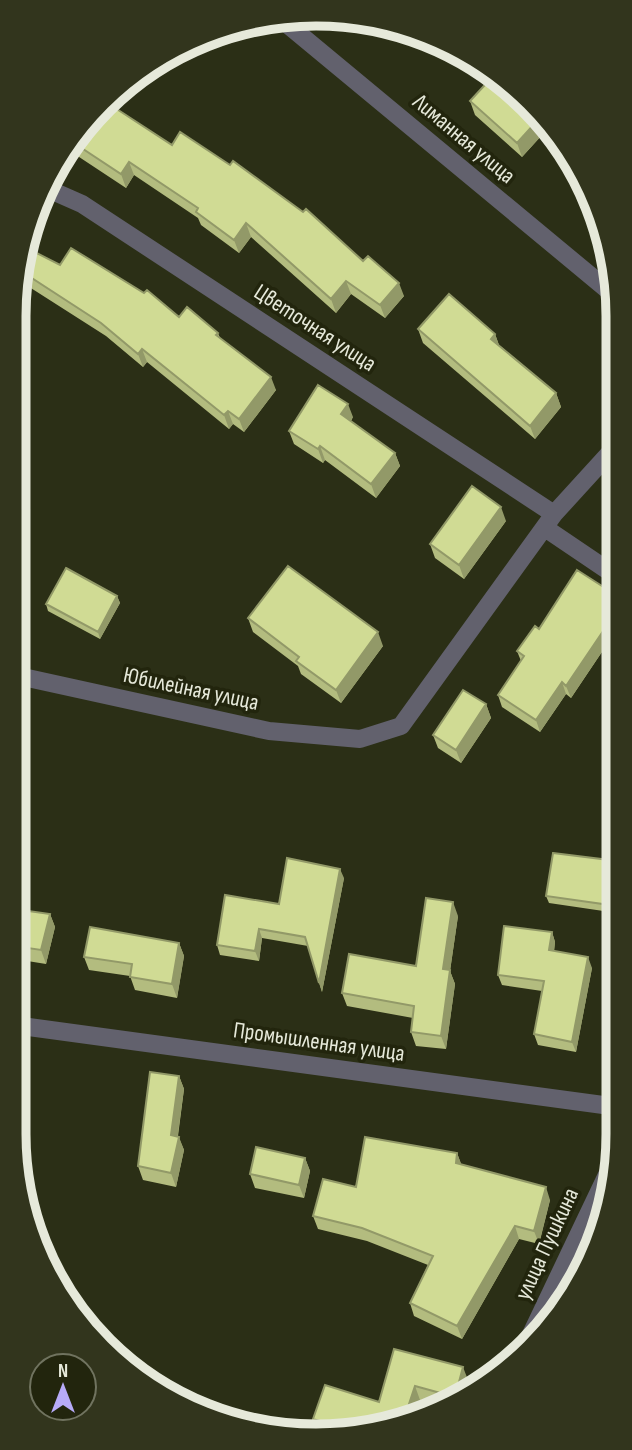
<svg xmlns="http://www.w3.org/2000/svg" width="632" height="1450" viewBox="0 0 632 1450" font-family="'Sofia Sans Condensed',sans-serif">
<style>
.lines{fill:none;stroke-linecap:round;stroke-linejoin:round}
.minor{stroke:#62616d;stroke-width:18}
.wall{fill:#b3bc7f}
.shaded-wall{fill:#929968}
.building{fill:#d0db94;stroke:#929968;stroke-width:2}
.labels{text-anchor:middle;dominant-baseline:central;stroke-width:7;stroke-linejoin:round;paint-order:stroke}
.street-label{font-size:23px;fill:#e6e9da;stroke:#22250d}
.rim{fill:none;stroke:#e6e9da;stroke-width:9}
</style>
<rect width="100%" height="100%" fill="#2b2f16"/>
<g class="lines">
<!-- minor -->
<path class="minor" d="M 281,19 L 615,296
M 48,189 L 82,204 L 554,514
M 545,528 L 616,576
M 14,675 L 269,731 L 360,739 L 401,726 L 554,514 L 616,446
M 14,1025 L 618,1107
M 524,1349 L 614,1160"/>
</g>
<!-- wall -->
<path class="wall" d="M 495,74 L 555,132 L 575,166 L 542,135 L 522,157 L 475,115 L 470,101 Z
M 89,118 L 97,123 L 404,296 L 385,318 L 351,294 L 336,313 L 251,237 L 239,253 L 201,225 L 198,218 L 134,175 L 126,188 L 70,151 L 63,162 Z
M 25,247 L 60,265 L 179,317 L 218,333 L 220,338 L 276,390 L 244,432 L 233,424 L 229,429 L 147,362 L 143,367 L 106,336 L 23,283 L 18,294 Z
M 418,329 L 495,334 L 499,345 L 556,393 L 561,407 L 535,439 L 423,343 Z
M 353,417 L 351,421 L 395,453 L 400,466 L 376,498 L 325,460 L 323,463 L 294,444 L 289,431 Z
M 506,521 L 464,579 L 435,558 L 430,544 Z
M 616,595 L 616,631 L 571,698 L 566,694 L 540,732 L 502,707 L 498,695 L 521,661 L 517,651 L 539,629 Z
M 117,596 L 120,603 L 100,639 L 48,611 L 46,604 Z
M 248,618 L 383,646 L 341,703 L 301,674 L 298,666 L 253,632 Z
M 486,704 L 491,718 L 461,763 L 438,748 L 433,735 Z
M 617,861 L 617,913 L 549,903 L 546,896 Z
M 344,878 L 322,992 L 308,946 L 262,938 L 259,961 L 220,955 L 217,945 L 279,904 Z
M 14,909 L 50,914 L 55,927 L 46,964 L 15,959 L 14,964 Z
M 458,916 L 450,971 L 455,984 L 446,1049 L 416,1046 L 411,1032 L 413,1018 L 347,1006 L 342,993 L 416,966 Z
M 552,932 L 555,942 L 554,951 L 592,968 L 576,1052 L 538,1045 L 534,1034 L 542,991 L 502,985 L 498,975 Z
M 179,943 L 184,956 L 177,998 L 135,990 L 130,976 L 89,970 L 84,957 Z
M 179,1076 L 184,1089 L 178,1136 L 184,1150 L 176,1187 L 143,1180 L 138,1166 Z
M 457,1153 L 461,1164 L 550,1200 L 539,1244 L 519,1239 L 462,1339 L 414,1316 L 410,1303 L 428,1265 L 367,1241 L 318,1229 L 313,1216 L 356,1187 Z
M 305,1158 L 310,1171 L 304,1198 L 255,1188 L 250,1174 Z
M 394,1349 L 468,1380 L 463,1397 L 441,1406 L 420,1400 L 415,1415 L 375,1430 L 317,1430 L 313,1419 L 379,1402 Z"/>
<!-- shaded-wall -->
<path class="shaded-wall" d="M 537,121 L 542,135 L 522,157 L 517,143 Z
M 129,162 L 134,175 L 126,188 L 121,174 Z
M 246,223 L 251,237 L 239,253 L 234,240 Z
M 21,275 L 23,283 L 18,294 Z
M 346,281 L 351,294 L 336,313 L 331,299 Z
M 399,283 L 404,296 L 385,318 L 380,305 Z
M 495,334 L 500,348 L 491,339 Z
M 142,349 L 147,362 L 143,367 L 138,354 Z
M 271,377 L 276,390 L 244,432 L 239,419 Z
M 556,393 L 561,407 L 535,439 L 530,426 Z
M 348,404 L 353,417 L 346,427 L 341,414 Z
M 228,411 L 233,424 L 229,429 L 224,415 Z
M 320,446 L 325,460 L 323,463 L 318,449 Z
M 395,453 L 400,466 L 376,498 L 371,484 Z
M 501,507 L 506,521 L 464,579 L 459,565 Z
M 117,596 L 120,603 L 100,639 L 98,632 Z
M 616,612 L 616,631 L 571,698 L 566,686 Z
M 378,632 L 383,646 L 341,703 L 336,690 Z
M 562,682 L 566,694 L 540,732 L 536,720 Z
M 486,704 L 491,718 L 461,763 L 456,750 Z
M 340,869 L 344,878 L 322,992 L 319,983 Z
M 453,902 L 458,916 L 450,971 L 455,984 L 446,1049 L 441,1036 L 443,969 Z
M 50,914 L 55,927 L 46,964 L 41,950 Z
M 259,929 L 262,938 L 259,961 L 255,951 Z
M 552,932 L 555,942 L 553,961 L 549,950 Z
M 179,943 L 184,956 L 177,998 L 172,984 Z
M 588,957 L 592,968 L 576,1052 L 572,1042 Z
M 179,1076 L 184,1089 L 176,1148 L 171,1135 Z
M 179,1137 L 184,1150 L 176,1187 L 171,1173 Z
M 457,1153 L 462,1166 L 456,1163 Z
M 305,1158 L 310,1171 L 304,1198 L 299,1185 Z
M 546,1187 L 550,1200 L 539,1244 L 534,1231 Z
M 515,1226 L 519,1239 L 462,1339 L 457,1326 Z
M 463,1367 L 468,1380 L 463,1397 L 456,1400 L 455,1397 Z
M 415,1386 L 420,1400 L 415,1415 L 404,1419 Z
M 180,1390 L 185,1403 L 179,1401 Z"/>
<!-- building -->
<path class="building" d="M 495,74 L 500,76 L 555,132 L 564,146 L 537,121 L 517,143 L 470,101 Z
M 109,104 L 172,145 L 180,132 L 230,165 L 233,161 L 303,212 L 306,209 L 363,261 L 368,256 L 399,283 L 380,305 L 346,281 L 331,299 L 246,223 L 234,240 L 196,212 L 198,208 L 129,162 L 121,174 L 74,143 L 89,118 L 97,123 Z
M 25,247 L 60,265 L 71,248 L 144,293 L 147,290 L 179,317 L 187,307 L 218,333 L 216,335 L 271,377 L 239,419 L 228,411 L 224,415 L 142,349 L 138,354 L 101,323 L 21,271 Z
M 449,294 L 495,334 L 491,339 L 556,393 L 530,426 L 418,329 Z
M 318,385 L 348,404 L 341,414 L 395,453 L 371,484 L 320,446 L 318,449 L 289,431 Z
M 472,486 L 501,507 L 459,565 L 430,544 Z
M 288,566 L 378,632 L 336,690 L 296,661 L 299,657 L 248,618 Z
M 66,568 L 117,596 L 98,632 L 46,604 Z
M 577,570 L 616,595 L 616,612 L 566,686 L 562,682 L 536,720 L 498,695 L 524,656 L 517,651 L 535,626 L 539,629 Z
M 463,690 L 486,704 L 456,750 L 433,735 Z
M 553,853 L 617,861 L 617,906 L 546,896 Z
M 287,858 L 340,869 L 319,983 L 305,937 L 259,929 L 255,951 L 217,945 L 225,895 L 279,904 Z
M 426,898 L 453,902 L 443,969 L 450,970 L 441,1036 L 411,1032 L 414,1006 L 342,993 L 349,954 L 416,966 Z
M 14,909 L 50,914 L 41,950 L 14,946 Z
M 504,926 L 552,932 L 549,950 L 588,957 L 572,1042 L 534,1034 L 544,981 L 498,975 Z
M 90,927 L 179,943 L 172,984 L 130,977 L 132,964 L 84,957 Z
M 150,1072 L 179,1076 L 171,1135 L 179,1137 L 171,1173 L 138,1166 Z
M 365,1137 L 457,1153 L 456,1163 L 546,1187 L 534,1231 L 515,1226 L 457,1326 L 410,1303 L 433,1256 L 362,1228 L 313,1216 L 323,1179 L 356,1187 Z
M 256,1147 L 305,1158 L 299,1185 L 250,1174 Z
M 394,1349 L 463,1367 L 455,1397 L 415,1386 L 404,1419 L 375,1430 L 348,1430 L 313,1419 L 325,1385 L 379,1402 Z
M 153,1386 L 180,1390 L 179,1401 L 165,1396 Z"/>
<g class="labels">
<!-- street labels -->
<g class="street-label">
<text transform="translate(464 139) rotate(40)">Лиманная улица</text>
<text transform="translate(315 328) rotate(33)">Цветочная улица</text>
<text transform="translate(191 689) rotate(12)">Юбилейная улица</text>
<text transform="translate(319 1042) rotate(8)">Промышленная улица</text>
<text transform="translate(547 1244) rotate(-65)">улица Пушкина</text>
</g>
</g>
<!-- crop -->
<path d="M0 0H632V1450H0ZM316 26H316A290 290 0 0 1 606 316V1134A290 290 0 0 1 316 1424H316A290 290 0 0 1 26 1134V316A290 290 0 0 1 316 26Z" fill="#32351d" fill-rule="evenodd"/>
<path class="rim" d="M316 26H316A290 290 0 0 1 606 316V1134A290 290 0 0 1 316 1424H316A290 290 0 0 1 26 1134V316A290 290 0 0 1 316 26Z"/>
<!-- north arrow -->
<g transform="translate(63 1387)"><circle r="33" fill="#22250d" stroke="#70735f" stroke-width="2"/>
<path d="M0-5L12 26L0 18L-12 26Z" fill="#b7abf8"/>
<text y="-10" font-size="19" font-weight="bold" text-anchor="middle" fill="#e6e9da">N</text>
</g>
</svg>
